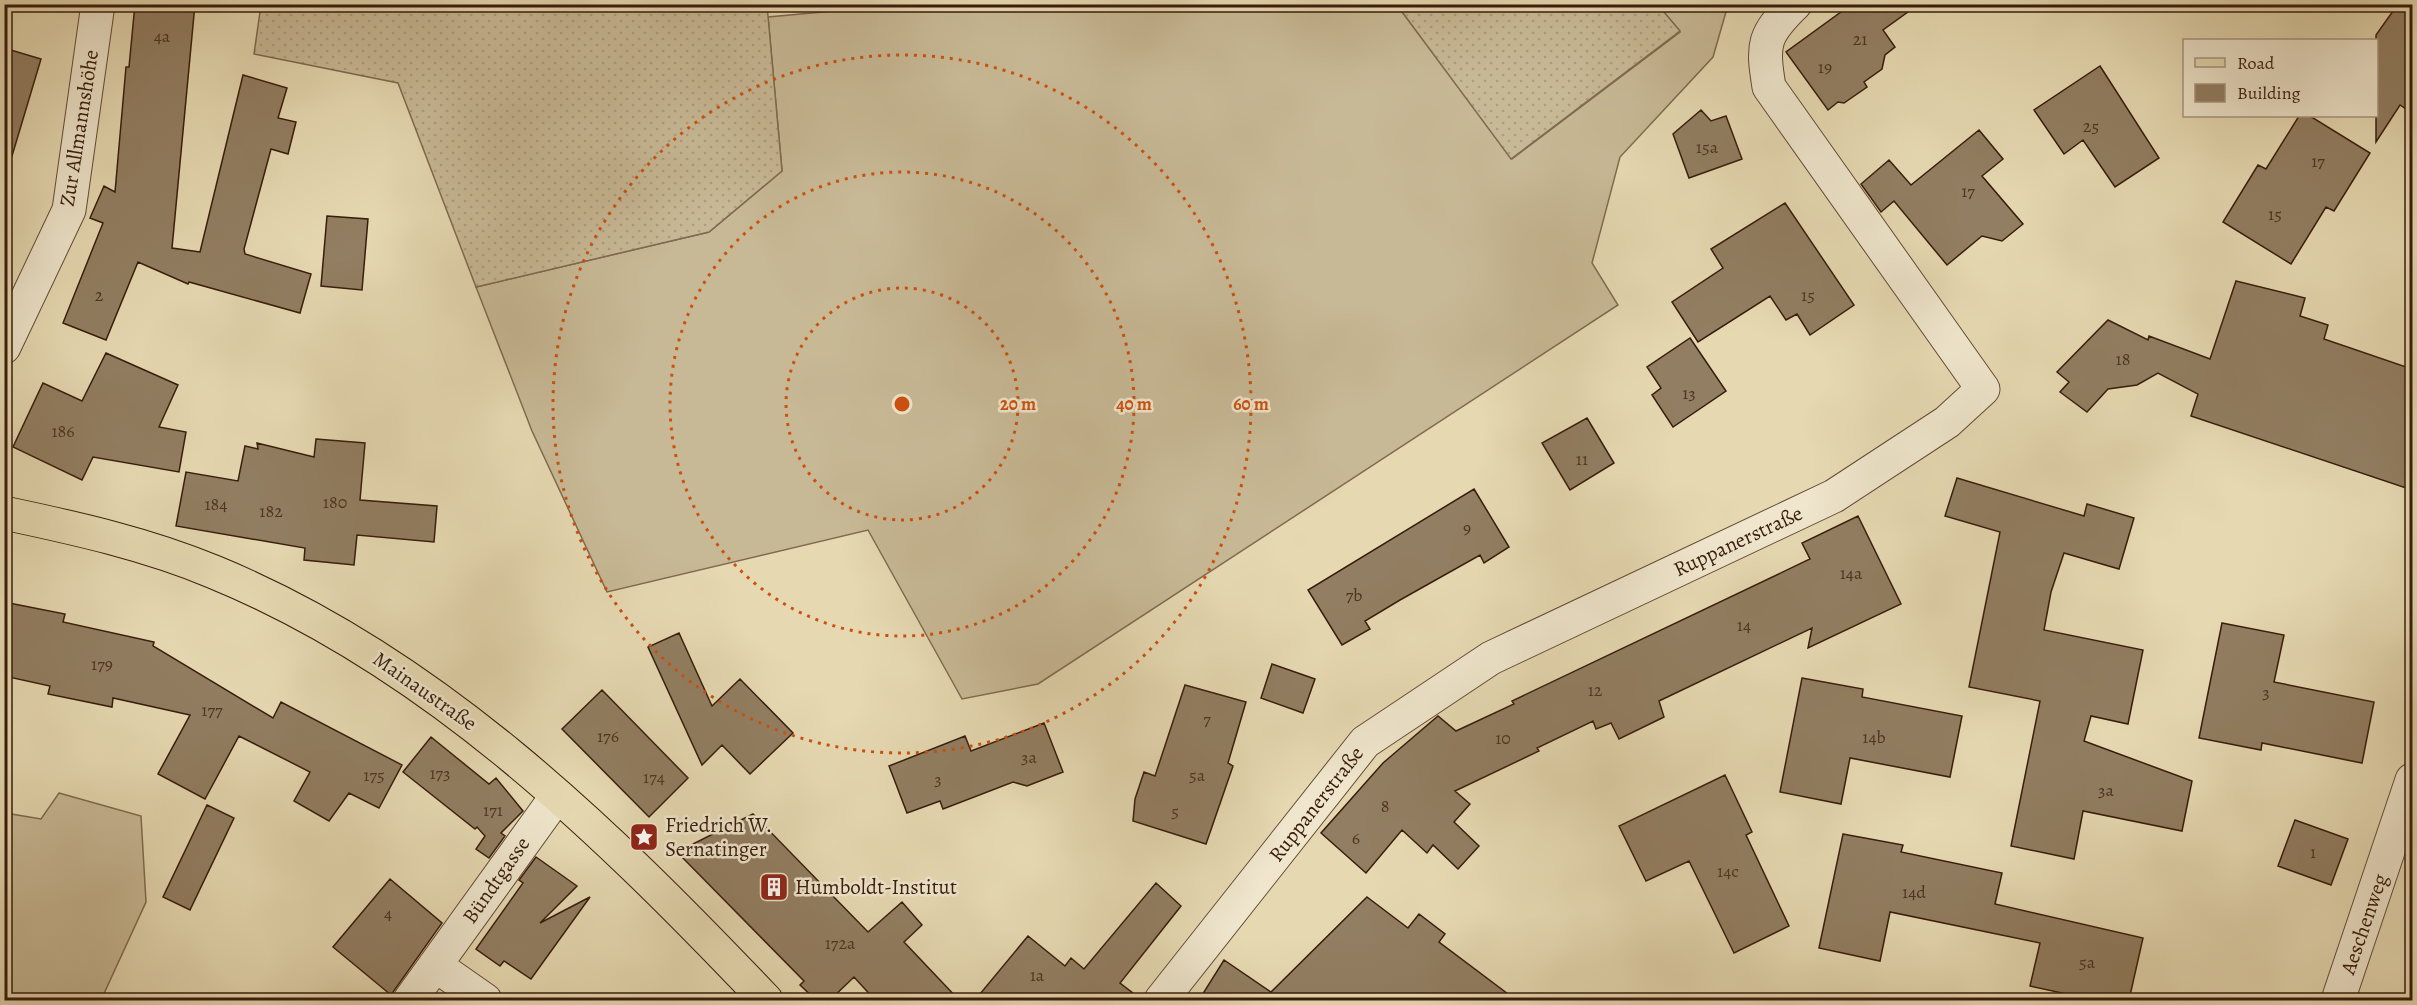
<svg xmlns="http://www.w3.org/2000/svg" width="2417" height="1005" viewBox="0 0 2417 1005" font-family="Alegreya,serif">
<style>
.grass{fill:#c8b996;stroke:#806a50;stroke-width:1.5}
.garden{fill:url(#garden-dots);stroke:#806a50;stroke-width:1.5}
.building{fill:#927e62;stroke:#381c0b;stroke-width:1.5}
.lines{fill:none;stroke-linecap:round;stroke-linejoin:round}
.minor-casing{stroke:#644b35;stroke-width:35}
.major-casing{stroke:#381c0b;stroke-width:35}
.minor{stroke:#efe6cd;stroke-width:33}
.major{stroke:#e6d9b2;stroke-width:33}
.ring{fill:none;stroke:#ce500c;stroke-width:3;stroke-dasharray:3 6}
.labels{text-anchor:middle;dominant-baseline:central;stroke-width:5;stroke-linejoin:round;paint-order:stroke}
.number-label{font-size:18px;fill:#4e3421}
.street-label{font-size:21px;fill:#381c0b;stroke:#efe6cd}
.poi-label{font-size:21px;fill:#381c0b;stroke:#efe6cd;text-anchor:start}
.centre{fill:#ce500c;stroke:#efe6cd;stroke-width:3}
.ring-label{font-size:18px;text-anchor:middle;font-weight:bold;fill:#ce500c;stroke:#efe6cd;stroke-width:5;stroke-linejoin:round;paint-order:stroke}
</style>
<defs>
<pattern id="garden-dots" width="8" height="8" patternUnits="userSpaceOnUse" patternTransform="scale(1.5)"><rect width="8" height="8" fill="#c8b996"/><path d="M2 2h.1M6 6h.1" fill="none" stroke="#ad9e80" stroke-width="1.8" stroke-linecap="round"/></pattern>
</defs>
<rect width="100%" height="100%" fill="#e6d9b2"/>
<filter id="stains"><feTurbulence type="fractalNoise" baseFrequency=".00333" numOctaves="4"/><feColorMatrix values="0 0 0 0 .2 0 0 0 0 .09 0 0 0 0 .02 0 0 0 .5 -.17"/></filter>
<radialGradient id="worn" r=".72"><stop offset=".6" stop-color="#630" stop-opacity="0"/><stop offset="1" stop-color="#630" stop-opacity=".3"/></radialGradient>
<!-- grass -->
<path class="grass" d="M 911,4 L 1397,5 L 1512,159 L 1680,32 L 1658,5 L 1728,5 L 1713,57 L 1620,157 L 1592,263 L 1618,305 L 1038,684 L 962,699 L 868,530 L 607,592 L 532,431 L 476,287 L 709,232 L 782,171 L 768,17 Z
M 59,793 L 141,816 L 146,902 L 101,1000 L 5,1000 L 5,813 L 41,819 Z"/>
<!-- garden -->
<path class="garden" d="M 261,5 L 767,5 L 782,171 L 709,232 L 476,287 L 398,83 L 254,54 Z
M 1397,5 L 1658,5 L 1680,31 L 1511,159 Z"/>
<!-- building -->
<path class="building" d="M 135,4 L 195,4 L 172,248 L 200,252 L 243,75 L 287,88 L 278,118 L 296,122 L 288,154 L 271,149 L 244,249 L 245,254 L 311,274 L 300,313 L 189,282 L 188,284 L 138,262 L 106,340 L 63,323 L 103,223 L 90,218 L 104,186 L 115,192 L 126,67 L 129,67 Z
M 1852,4 L 1919,4 L 1883,30 L 1895,47 L 1885,55 L 1882,69 L 1864,82 L 1867,87 L 1844,103 L 1838,102 L 1828,110 L 1786,52 Z
M 2398,4 L 2412,4 L 2412,113 L 2400,105 L 2376,142 L 2376,35 Z
M 4,48 L 41,59 L 12,156 L 4,155 Z
M 2100,66 L 2159,158 L 2115,187 L 2083,140 L 2064,154 L 2034,110 Z
M 1701,110 L 1711,121 L 1726,116 L 1742,159 L 1689,178 L 1673,134 Z
M 2299,116 L 2310,116 L 2370,153 L 2334,211 L 2326,207 L 2291,264 L 2223,222 L 2258,165 L 2266,169 Z
M 1979,130 L 2003,159 L 1982,176 L 2023,224 L 2002,241 L 1982,236 L 1947,265 L 1894,201 L 1881,212 L 1861,184 L 1889,160 L 1911,185 Z
M 1785,203 L 1854,305 L 1810,335 L 1797,314 L 1786,320 L 1770,296 L 1698,342 L 1672,302 L 1723,268 L 1711,249 Z
M 327,216 L 368,219 L 362,290 L 321,286 Z
M 2236,281 L 2305,298 L 2300,316 L 2328,325 L 2324,339 L 2412,369 L 2412,490 L 2191,416 L 2198,394 L 2158,373 L 2137,385 L 2108,389 L 2087,412 L 2060,392 L 2069,382 L 2057,372 L 2108,320 L 2148,340 L 2149,336 L 2210,359 Z
M 1690,338 L 1726,391 L 1673,427 L 1652,395 L 1661,388 L 1647,367 Z
M 106,353 L 178,385 L 159,427 L 186,432 L 179,472 L 93,457 L 82,480 L 13,447 L 43,383 L 82,401 Z
M 1587,418 L 1614,463 L 1570,490 L 1542,443 Z
M 316,439 L 365,443 L 360,500 L 437,506 L 434,542 L 357,535 L 354,565 L 304,560 L 305,548 L 176,526 L 186,472 L 238,481 L 245,446 L 258,449 L 257,443 L 314,457 Z
M 1957,478 L 2084,516 L 2087,504 L 2134,518 L 2119,569 L 2064,553 L 2051,592 L 2044,630 L 2143,650 L 2128,724 L 2091,716 L 2084,741 L 2192,781 L 2182,831 L 2083,811 L 2074,859 L 2011,846 L 2040,701 L 1969,687 L 2000,532 L 1945,516 Z
M 1474,489 L 1509,547 L 1484,563 L 1480,555 L 1400,600 L 1365,621 L 1370,629 L 1342,645 L 1308,590 Z
M 1858,516 L 1901,604 L 1808,648 L 1812,628 L 1659,701 L 1664,717 L 1619,739 L 1611,723 L 1596,729 L 1593,721 L 1537,748 L 1539,751 L 1455,791 L 1470,804 L 1454,822 L 1479,846 L 1458,869 L 1433,845 L 1427,853 L 1402,830 L 1366,873 L 1321,833 L 1383,763 L 1438,716 L 1456,731 L 1514,704 L 1512,701 L 1810,559 L 1802,543 Z
M 4,602 L 65,614 L 63,622 L 154,642 L 153,646 L 273,718 L 281,702 L 402,765 L 379,808 L 349,793 L 329,821 L 294,801 L 310,772 L 239,736 L 205,799 L 158,774 L 190,715 L 113,698 L 112,707 L 48,694 L 50,686 L 4,676 Z
M 2222,623 L 2284,635 L 2274,682 L 2374,702 L 2362,763 L 2262,743 L 2261,750 L 2199,738 Z
M 679,633 L 712,706 L 740,679 L 793,733 L 750,774 L 722,745 L 702,765 L 648,647 Z
M 1272,664 L 1315,679 L 1303,713 L 1261,698 Z
M 1802,678 L 1863,689 L 1862,697 L 1962,716 L 1950,777 L 1850,758 L 1841,804 L 1780,792 Z
M 1185,685 L 1246,702 L 1228,763 L 1233,766 L 1206,844 L 1133,821 L 1135,799 L 1144,772 L 1155,776 Z
M 602,690 L 688,778 L 649,817 L 562,729 Z
M 1044,723 L 1063,772 L 1027,786 L 1013,782 L 943,809 L 940,801 L 907,813 L 889,766 L 965,736 L 971,751 Z
M 431,737 L 489,784 L 496,778 L 523,811 L 501,833 L 505,836 L 489,858 L 476,849 L 485,836 L 477,827 L 475,829 L 403,772 Z
M 1725,775 L 1752,832 L 1746,835 L 1789,926 L 1734,953 L 1689,861 L 1646,881 L 1619,826 Z
M 207,805 L 234,818 L 190,910 L 163,897 Z
M 753,814 L 868,932 L 902,902 L 922,925 L 904,942 L 959,1000 L 875,1000 L 854,977 L 830,1000 L 816,1000 L 800,985 L 804,981 L 677,852 Z
M 2295,820 L 2348,839 L 2331,885 L 2278,866 Z
M 1843,834 L 1903,845 L 1901,852 L 2002,873 L 1995,904 L 2143,938 L 2129,1000 L 2094,1000 L 2030,986 L 2040,943 L 1890,912 L 1880,961 L 1819,948 Z
M 536,857 L 577,886 L 540,923 L 590,897 L 531,979 L 504,961 L 500,966 L 476,949 L 523,883 L 519,880 Z
M 390,879 L 442,923 L 391,995 L 333,947 Z
M 1156,883 L 1181,906 L 1120,983 L 1142,1000 L 975,1000 L 1028,936 L 1065,966 L 1071,958 L 1084,969 Z
M 1367,897 L 1408,928 L 1419,914 L 1445,934 L 1439,942 L 1516,1000 L 1199,1000 L 1224,960 L 1271,992 Z"/>
<g class="lines">
<!-- minor casing -->
<g class="minor-casing">
<path id="minor" d="M 4,347 L 69,210 L 98,4
M 435,965 L 485,1000
M 410,1000 L 557,796
M 1161,1000 L 1365,742 L 1491,658 L 1834,496 L 1947,422 L 1983,389 L 1769,87 C 1762,44 1763,35 1795,4
M 2338,1000 L 2412,780"/>
</g>
<!-- major casing -->
<g class="major-casing">
<path id="major" d="M 4,513 C 75,528 147,544 214,572 C 433,662 605,831 766,1000"/>
</g>
<!-- minor -->
<use href="#minor" class="minor"/>
<!-- major -->
<use href="#major" class="major"/>
</g>
<!-- distance rings -->
<g class="ring">
<circle cx="902" cy="404" r="116"/>
<circle cx="902" cy="404" r="232"/>
<circle cx="902" cy="404" r="349"/>
</g>
<!-- icons -->
<defs>
<g id="sight-square" transform="scale(1.5)"><rect x="-9" y="-9" width="18" height="18" rx="4" fill="#8f2418" stroke="#efe6cd"/><path d="M0-6L1.8-2.2L6-1.7L2.9 1.2L3.7 5.4L0 3.3L-3.7 5.4L-2.9 1.2L-6-1.7L-1.8-2.2Z" fill="#fff"/></g>
<g id="building-square" transform="scale(1.5)"><rect x="-9" y="-9" width="18" height="18" rx="4" fill="#8f2418" stroke="#efe6cd"/><path d="M-4-6H4V6H1V3H-1V6H-4ZM-2.5-4.3h1.7v1.8h-1.7ZM.8-4.3h1.7v1.8H.8ZM-2.5-1h1.7V.8h-1.7ZM.8-1h1.7V.8H.8Z" fill="#fff"/></g>
</defs>
<g fill-rule="evenodd">
<use href="#sight-square" x="644" y="837"/>
<use href="#building-square" x="774" y="887"/>
</g>
<g class="labels">
<!-- number labels -->
<g class="number-label">
<text x="162" y="36">4a</text>
<text x="1860" y="39">21</text>
<text x="1825" y="67">19</text>
<text x="2091" y="126">25</text>
<text x="1707" y="147">15a</text>
<text x="2318" y="161">17</text>
<text x="1968" y="191">17</text>
<text x="2275" y="214">15</text>
<text x="99" y="295">2</text>
<text x="1808" y="295">15</text>
<text x="2123" y="359">18</text>
<text x="1689" y="393">13</text>
<text x="63" y="431">186</text>
<text x="1582" y="459">11</text>
<text x="335" y="502">180</text>
<text x="216" y="504">184</text>
<text x="271" y="511">182</text>
<text x="1467" y="528">9</text>
<text x="1851" y="573">14a</text>
<text x="1354" y="595">7b</text>
<text x="1744" y="625">14</text>
<text x="102" y="664">179</text>
<text x="1595" y="690">12</text>
<text x="2266" y="692">3</text>
<text x="212" y="710">177</text>
<text x="1207" y="719">7</text>
<text x="608" y="736">176</text>
<text x="1874" y="737">14b</text>
<text x="1503" y="738">10</text>
<text x="1029" y="757">3a</text>
<text x="440" y="773">173</text>
<text x="374" y="775">175</text>
<text x="1197" y="775">5a</text>
<text x="654" y="777">174</text>
<text x="938" y="779">3</text>
<text x="2106" y="790">3a</text>
<text x="1385" y="806">8</text>
<text x="493" y="810">171</text>
<text x="1175" y="811">5</text>
<text x="1356" y="838">6</text>
<text x="2313" y="852">1</text>
<text x="1728" y="871">14c</text>
<text x="1914" y="892">14d</text>
<text x="388" y="913">4</text>
<text x="840" y="943">172a</text>
<text x="2087" y="962">5a</text>
<text x="1037" y="975">1a</text>
</g>
<!-- street labels -->
<g class="street-label">
<text transform="translate(79 128) rotate(-81)">Zur Allmannshöhe</text>
<text transform="translate(1738 541) rotate(-25)">Ruppanerstraße</text>
<text transform="translate(425 691) rotate(35)">Mainaustraße</text>
<text transform="translate(1316 804) rotate(-52)">Ruppanerstraße</text>
<text transform="translate(496 880) rotate(-55)">Bündtgasse</text>
<text transform="translate(2364 924) rotate(-71)">Aeschenweg</text>
</g>
<!-- poi labels -->
<g class="poi-label">
<text x="665" y="825">Friedrich W.<tspan x="665" dy="24">Sernatinger</tspan></text>
<text x="795" y="887">Humboldt-Institut</text>
</g>
</g>
<circle cx="902" cy="404" r="9" class="centre"/>
<g class="ring-label">
<text x="1018" y="410">20 m</text>
<text x="1134" y="410">40 m</text>
<text x="1251" y="410">60 m</text>
</g>
<!-- margin -->
<rect width="2417" height="1005" fill="none" stroke="#e6d9b2" stroke-width="24"/>
<rect x="6" y="6" width="2405" height="993" fill="none" stroke="#381c0b" stroke-width="3"/>
<rect x="12" y="12" width="2393" height="981" fill="none" stroke="#381c0b" stroke-width="1.5"/>
<!-- legend -->
<rect x="2183" y="39" width="195" height="78" fill="#efe6cd" stroke="#a6957f" stroke-width="1.5"/>
<rect x="2195" y="58" width="30" height="9" fill="#e6d9b2" stroke="#a6957f" stroke-width="1.5"/>
<text x="2237" y="69" font-size="18" fill="#381c0b">Road</text>
<rect x="2195" y="84" width="30" height="18" fill="#927e62" stroke="#a6957f" stroke-width="1.5"/>
<text x="2237" y="99" font-size="18" fill="#381c0b">Building</text>
<rect width="100%" height="100%" filter="url(#stains)"/>
<rect width="100%" height="100%" fill="url(#worn)"/>
</svg>
